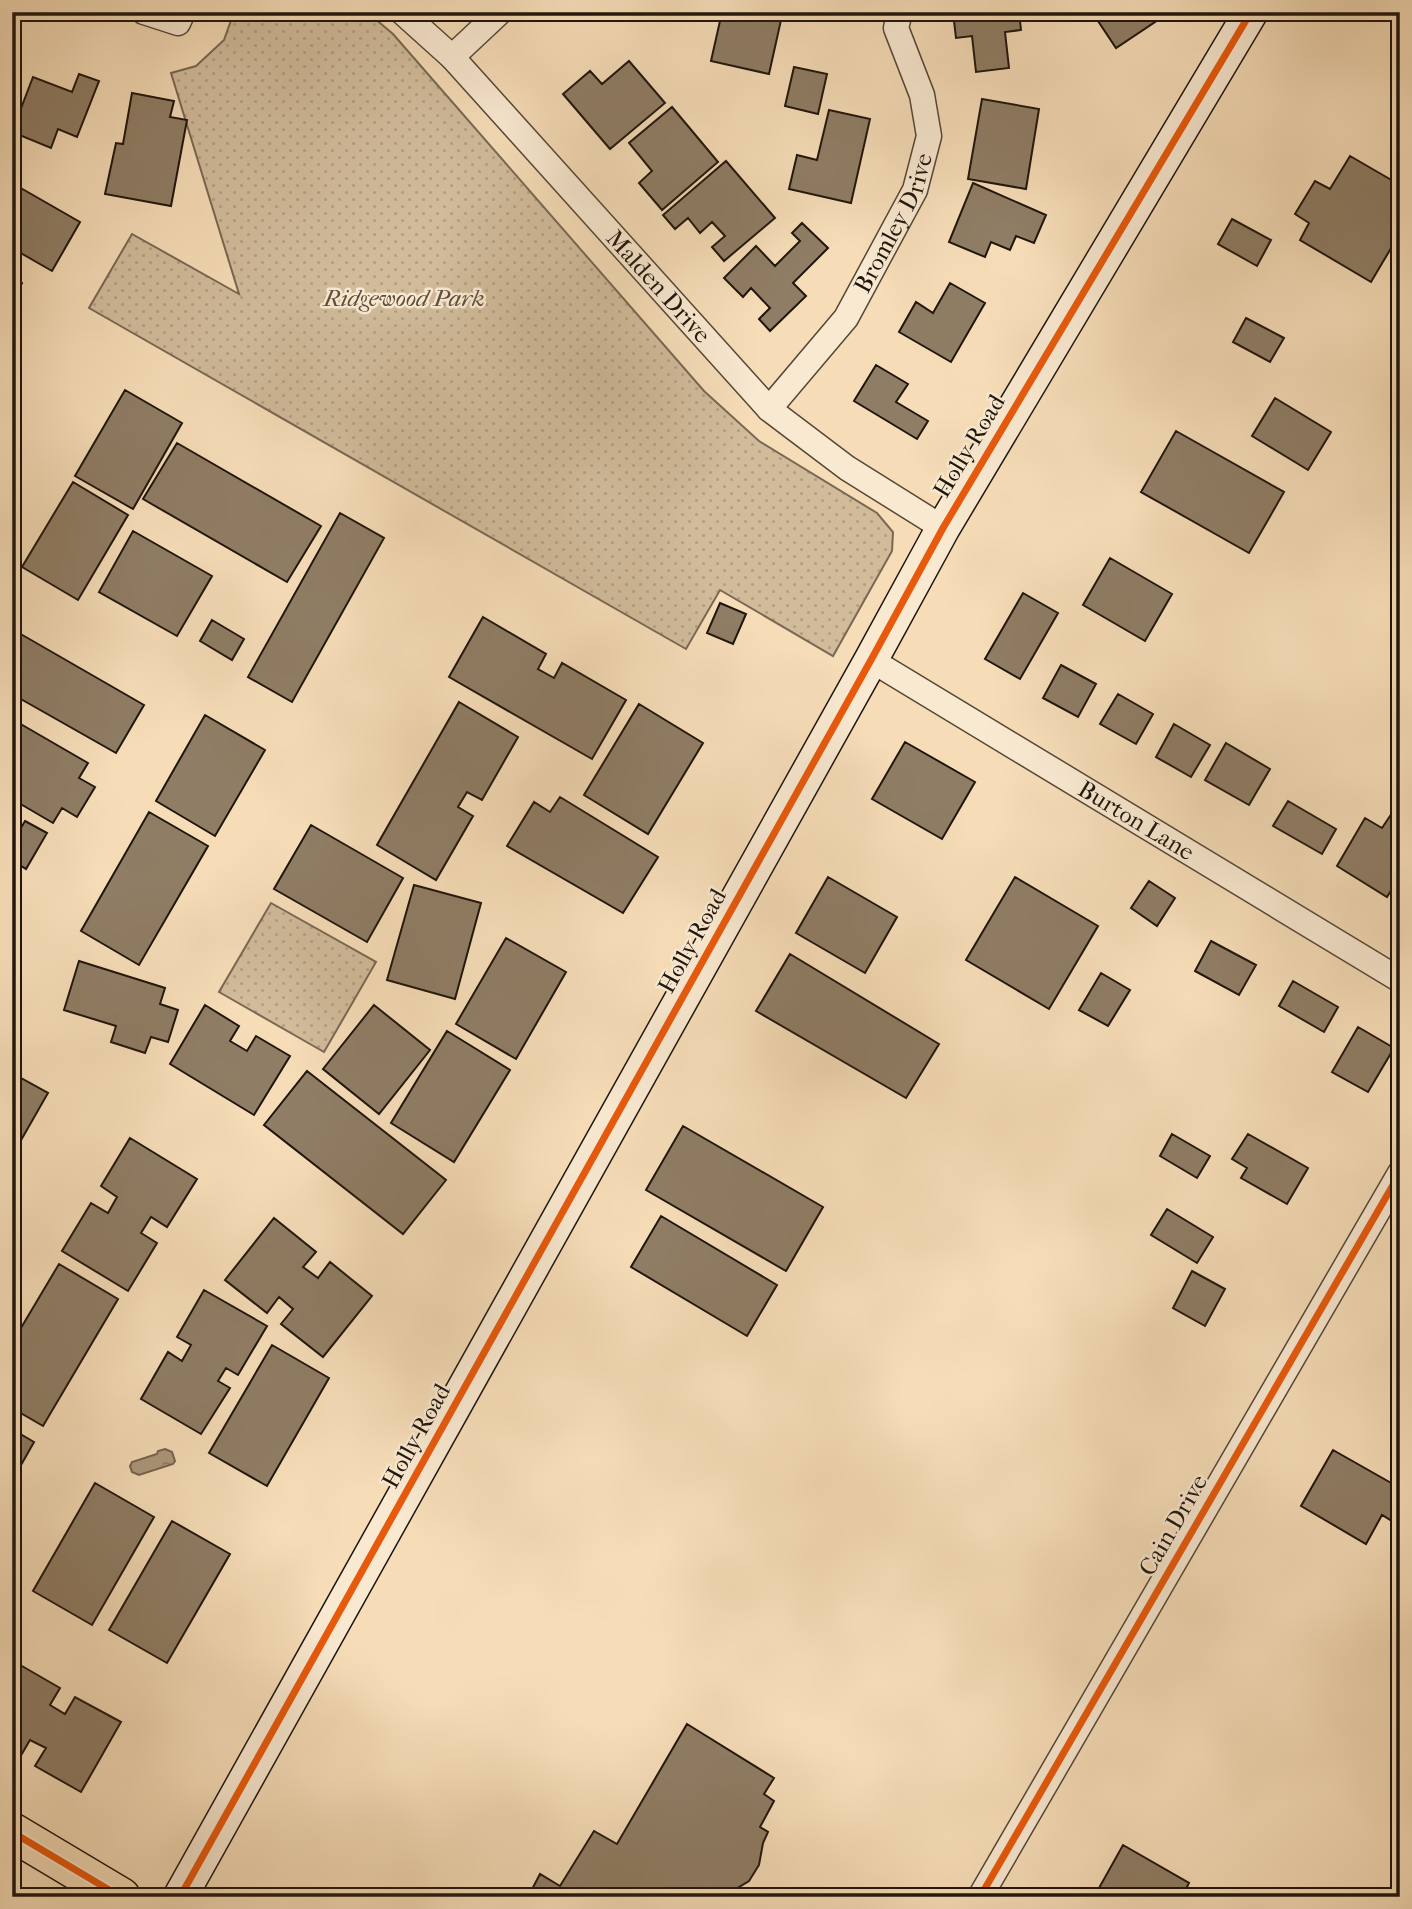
<svg xmlns="http://www.w3.org/2000/svg" width="1412" height="1909" viewBox="0 0 1412 1909" font-family="'IM FELL French Canon',serif">
<style>
.park{fill:url(#park-dots);stroke:#786854;stroke-width:2}
.water{fill:url(#water-ripples);stroke:#746450;stroke-width:2}
.building{fill:#8f7d65;stroke:#1f150c;stroke-width:2}
.lines{fill:none;stroke-linecap:round;stroke-linejoin:round}
.minor-casing{stroke:#554737;stroke-width:27}
.secondary-casing{stroke:#1f150c;stroke-width:36}
.primary-casing{stroke:#1f150c;stroke-width:41}
.minor{stroke:#f9e9d1;stroke-width:24}
.secondary{stroke:#f9e9d1;stroke-width:33}
.primary{stroke:#f6ddb8;stroke-width:38}
.cycleway-casing{stroke:#f9e9d1;stroke-width:11}
.cycleway{stroke:#e8590c;stroke-width:7}
.labels{text-anchor:middle;dominant-baseline:central;stroke-width:5;stroke-linejoin:round;paint-order:stroke}
.street-label{font-size:24px;fill:#1f150c;stroke:#f9e9d1}
.park-label{font-size:24px;font-style:italic;fill:#5d4f3e;stroke:#f9e9d1}
</style>
<defs>
<pattern id="park-dots" width="8" height="8" patternUnits="userSpaceOnUse" patternTransform="scale(1.75)"><rect width="8" height="8" fill="#d1bb9b"/><path d="M2 2h.1M6 6h.1" fill="none" stroke="#b3a084" stroke-width="1.8" stroke-linecap="round"/></pattern>
<pattern id="water-ripples" width="26" height="14" patternUnits="userSpaceOnUse" patternTransform="scale(1.75)"><rect width="26" height="14" fill="#ad997e"/><path d="M2 4q2-2 4 0t4 0M15 11q2-2 4 0t4 0" fill="none" stroke="#8c7c66"/></pattern>
</defs>
<rect width="100%" height="100%" fill="#f6ddb8"/>
<filter id="stains"><feTurbulence type="fractalNoise" baseFrequency=".00286" numOctaves="4"/><feColorMatrix values="0 0 0 0 .2 0 0 0 0 .09 0 0 0 0 .02 0 0 0 .5 -.17"/></filter>
<radialGradient id="worn" r=".72"><stop offset=".6" stop-color="#630" stop-opacity="0"/><stop offset="1" stop-color="#630" stop-opacity=".3"/></radialGradient>
<!-- park -->
<path class="park" d="M 234,12 L 367,12 L 393,34 L 704,391 L 759,441 L 877,513 L 893,532 L 892,551 L 833,656 L 720,590 L 686,649 L 89,308 L 132,234 L 239,294 L 171,73 L 196,66 L 224,40 Z
M 271,903 L 376,962 L 324,1052 L 219,992 Z"/>
<!-- water -->
<path class="water" d="M 165,1449 L 172,1452 L 175,1461 L 173,1464 L 139,1475 L 132,1472 L 130,1466 L 132,1462 L 157,1454 L 158,1451 Z"/>
<!-- building -->
<path class="building" d="M 722,12 L 747,12 L 781,20 L 769,74 L 711,61 Z
M 953,12 L 1019,12 L 1021,30 L 1005,32 L 1009,68 L 976,72 L 972,36 L 956,38 Z
M 1092,12 L 1170,12 L 1116,48 Z
M 629,61 L 665,103 L 610,149 L 563,94 L 590,71 L 602,84 Z
M 794,67 L 827,74 L 818,114 L 785,106 Z
M 79,74 L 99,81 L 77,137 L 58,129 L 51,148 L 12,132 L 33,77 L 72,92 Z
M 132,93 L 174,101 L 170,117 L 187,120 L 171,206 L 105,194 L 116,143 L 123,144 Z
M 982,99 L 1039,109 L 1026,189 L 968,179 Z
M 672,107 L 718,162 L 662,210 L 639,183 L 652,171 L 629,143 Z
M 829,110 L 870,119 L 851,203 L 789,189 L 797,155 L 817,160 Z
M 1350,156 L 1400,185 L 1400,233 L 1371,282 L 1300,240 L 1309,223 L 1295,214 L 1315,181 L 1330,189 Z
M 726,161 L 775,218 L 724,261 L 712,247 L 725,236 L 712,222 L 700,233 L 688,218 L 675,229 L 663,215 Z
M 12,183 L 80,222 L 52,271 L 12,248 Z
M 973,183 L 1046,215 L 1034,243 L 1016,236 L 1010,250 L 991,242 L 985,257 L 949,242 Z
M 1232,219 L 1271,240 L 1257,266 L 1218,244 Z
M 802,223 L 828,248 L 793,283 L 806,296 L 770,331 L 759,319 L 770,308 L 751,288 L 743,297 L 724,278 L 756,246 L 775,266 L 800,241 L 792,233 Z
M 12,277 L 22,283 L 12,301 Z
M 950,283 L 985,303 L 951,362 L 899,332 L 916,302 L 933,313 Z
M 1246,318 L 1284,338 L 1270,362 L 1233,342 Z
M 876,365 L 908,384 L 896,402 L 928,421 L 917,439 L 854,401 Z
M 125,390 L 182,423 L 133,509 L 75,476 Z
M 1275,398 L 1331,432 L 1308,470 L 1252,436 Z
M 1176,431 L 1284,492 L 1249,553 L 1141,492 Z
M 177,443 L 321,526 L 287,582 L 143,499 Z
M 73,482 L 128,515 L 78,600 L 22,567 Z
M 340,513 L 384,538 L 292,702 L 248,677 Z
M 133,531 L 212,576 L 177,636 L 99,592 Z
M 1110,558 L 1172,594 L 1145,641 L 1083,605 Z
M 1023,593 L 1058,613 L 1020,679 L 985,659 Z
M 720,603 L 746,614 L 733,644 L 707,633 Z
M 483,617 L 546,654 L 538,669 L 554,678 L 562,663 L 626,700 L 592,759 L 449,677 Z
M 212,620 L 244,639 L 232,660 L 200,641 Z
M 12,629 L 144,705 L 116,753 L 12,694 Z
M 1061,665 L 1096,684 L 1078,717 L 1043,698 Z
M 1118,694 L 1153,714 L 1136,744 L 1100,724 Z
M 459,702 L 518,737 L 482,800 L 467,792 L 458,807 L 473,816 L 436,880 L 377,845 Z
M 639,704 L 703,743 L 648,834 L 584,795 Z
M 205,715 L 265,750 L 215,836 L 156,801 Z
M 12,719 L 88,763 L 79,778 L 95,787 L 77,817 L 62,808 L 53,823 L 12,799 Z
M 1174,724 L 1210,745 L 1191,777 L 1156,757 Z
M 905,742 L 975,782 L 942,839 L 872,799 Z
M 1226,743 L 1270,769 L 1249,805 L 1205,780 Z
M 560,797 L 658,857 L 623,913 L 507,846 L 534,802 L 550,812 Z
M 1288,801 L 1336,829 L 1322,854 L 1273,826 Z
M 149,812 L 208,846 L 139,965 L 81,931 Z
M 1392,813 L 1400,818 L 1400,876 L 1387,897 L 1337,866 L 1365,818 L 1382,828 Z
M 25,821 L 47,833 L 26,869 L 12,860 L 12,843 Z
M 311,825 L 403,878 L 367,942 L 274,889 Z
M 828,877 L 897,917 L 865,973 L 796,933 Z
M 1015,877 L 1098,926 L 1049,1009 L 966,960 Z
M 1149,881 L 1175,898 L 1157,926 L 1131,908 Z
M 414,885 L 481,903 L 455,999 L 387,980 Z
M 506,938 L 566,972 L 516,1059 L 456,1024 Z
M 1211,941 L 1256,965 L 1239,995 L 1195,971 Z
M 790,954 L 939,1044 L 906,1098 L 756,1011 Z
M 79,961 L 165,988 L 160,1004 L 178,1010 L 168,1042 L 151,1037 L 145,1053 L 111,1042 L 116,1026 L 64,1010 Z
M 1101,973 L 1130,990 L 1108,1026 L 1079,1010 Z
M 1293,981 L 1338,1007 L 1324,1032 L 1279,1006 Z
M 205,1005 L 239,1026 L 230,1041 L 247,1051 L 256,1036 L 290,1056 L 254,1115 L 170,1064 Z
M 374,1005 L 430,1050 L 379,1114 L 323,1069 Z
M 1358,1027 L 1394,1048 L 1368,1092 L 1332,1072 Z
M 447,1031 L 510,1070 L 454,1162 L 391,1123 Z
M 307,1071 L 446,1180 L 403,1234 L 264,1125 Z
M 12,1073 L 48,1093 L 12,1156 Z
M 683,1126 L 823,1207 L 786,1271 L 646,1190 Z
M 1172,1134 L 1210,1156 L 1197,1178 L 1160,1156 Z
M 1248,1134 L 1308,1168 L 1287,1204 L 1241,1178 L 1247,1168 L 1232,1159 Z
M 130,1138 L 197,1179 L 167,1227 L 151,1217 L 141,1233 L 157,1243 L 128,1291 L 62,1251 L 91,1203 L 108,1213 L 117,1197 L 101,1186 Z
M 1167,1209 L 1213,1237 L 1197,1263 L 1151,1235 Z
M 661,1216 L 777,1285 L 747,1336 L 631,1267 Z
M 274,1218 L 316,1252 L 303,1267 L 318,1278 L 330,1262 L 372,1296 L 323,1357 L 281,1324 L 293,1309 L 279,1297 L 267,1313 L 225,1280 Z
M 59,1264 L 118,1299 L 43,1426 L 12,1408 L 12,1343 Z
M 1192,1271 L 1225,1289 L 1205,1326 L 1173,1308 Z
M 204,1290 L 267,1326 L 238,1375 L 226,1368 L 218,1381 L 230,1388 L 201,1434 L 141,1399 L 168,1352 L 182,1361 L 191,1345 L 177,1337 Z
M 272,1345 L 329,1378 L 267,1486 L 209,1453 Z
M 12,1429 L 34,1442 L 12,1481 Z
M 1333,1450 L 1400,1488 L 1400,1526 L 1382,1515 L 1366,1544 L 1301,1506 Z
M 95,1483 L 154,1517 L 92,1625 L 33,1591 Z
M 172,1521 L 230,1554 L 167,1663 L 109,1630 Z
M 15,1662 L 60,1688 L 50,1705 L 65,1714 L 75,1697 L 121,1722 L 81,1792 L 35,1766 L 46,1748 L 30,1740 L 20,1757 L 12,1752 L 12,1667 Z
M 687,1724 L 774,1778 L 764,1794 L 774,1801 L 760,1827 L 768,1832 L 763,1843 L 759,1865 L 749,1881 L 736,1889 L 731,1897 L 719,1895 L 719,1897 L 621,1897 L 610,1891 L 607,1897 L 528,1897 L 540,1874 L 560,1886 L 594,1831 L 617,1844 Z
M 1123,1845 L 1189,1883 L 1182,1897 L 1094,1897 Z"/>
<g class="lines">
<!-- minor casing -->
<g class="minor-casing">
<g id="minor">
<path d="M 144,12 L 178,23 L 183,12"/>
<path id="s1" d="M 402,12 L 452,57 L 769,409 L 847,468 L 943,528"/>
<path d="M 452,57 L 500,12"/>
<path id="s2" d="M 769,409 L 846,318 L 915,190 L 929,136 L 922,95 L 896,28 L 900,12"/>
<path id="s3" d="M 871,660 L 1400,980"/>
<path d="M 980,1897 L 1400,1173"/>
</g>
</g>
<!-- secondary casing -->
<g class="secondary-casing">
<path id="secondary" d="M 180,1897 L 871,660 L 943,528 L 1251,12"/>
</g>
<!-- primary casing -->
<g class="primary-casing">
<path id="primary" d="M 12,1832 L 121,1897"/>
</g>
<!-- minor -->
<use href="#minor" class="minor"/>
<!-- secondary -->
<use href="#secondary" class="secondary"/>
<!-- primary -->
<use href="#primary" class="primary"/>
<!-- cycleway casing -->
<g class="cycleway-casing">
<path id="cycleway" d="M 12,1832 L 121,1897
M 180,1897 L 871,660 L 943,528 L 1251,12
M 980,1897 L 1400,1173"/>
</g>
<!-- cycleway -->
<use href="#cycleway" class="cycleway"/>
</g>
<g class="labels">
<!-- street labels -->
<g class="street-label">
<text stroke="none"><textPath href="#s2" startOffset="226">Bromley Drive</textPath></text>
<text stroke="none"><textPath href="#s1" startOffset="376">Malden Drive</textPath></text>
<text transform="translate(969 446) rotate(-59)">Holly Road</text>
<text stroke="none"><textPath href="#s3" startOffset="310">Burton Lane</textPath></text>
<text transform="translate(692 941) rotate(-61)">Holly Road</text>
<text transform="translate(416 1436) rotate(-61)">Holly Road</text>
<text transform="translate(1173 1525) rotate(-60)">Cain Drive</text>
</g>
<!-- park labels -->
<g class="park-label">
<text x="404" y="298">Ridgewood Park</text>
</g>
</g>
<!-- margin -->
<rect width="1412" height="1909" fill="none" stroke="#f6ddb8" stroke-width="42"/>
<rect x="14" y="14" width="1384" height="1881" fill="none" stroke="#1f150c" stroke-width="3.5"/>
<rect x="21" y="21" width="1370" height="1867" fill="none" stroke="#1f150c" stroke-width="2"/>
<rect width="100%" height="100%" filter="url(#stains)"/>
<rect width="100%" height="100%" fill="url(#worn)"/>
</svg>
